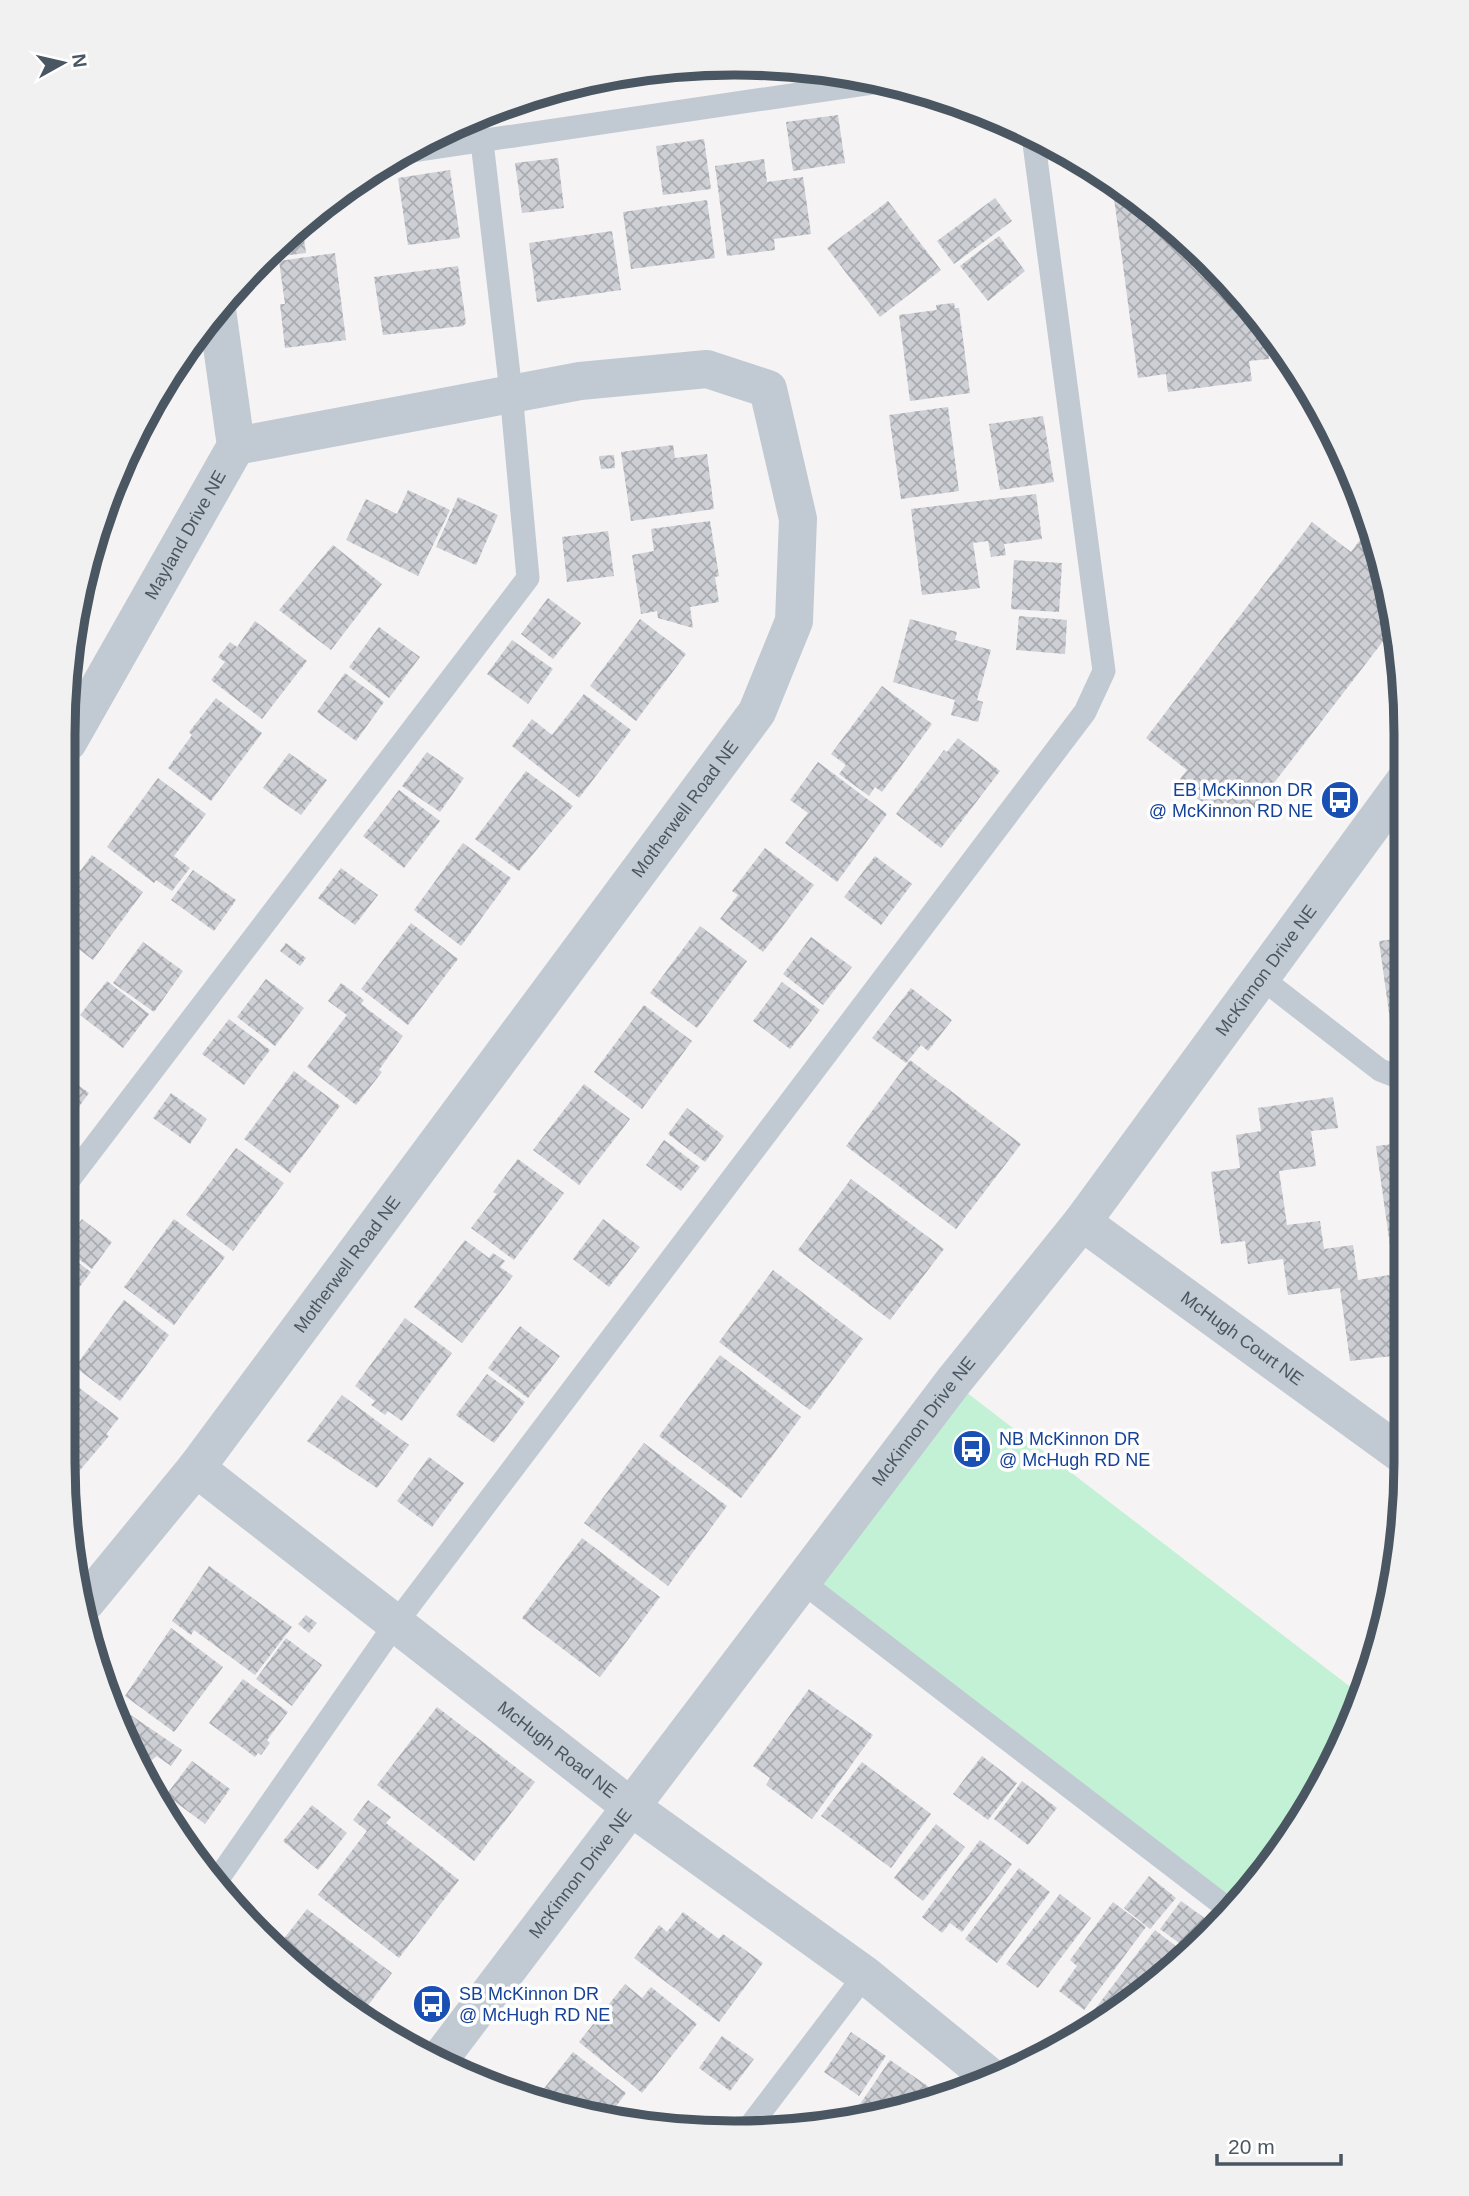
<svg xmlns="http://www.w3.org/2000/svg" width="1469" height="2196" viewBox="0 0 1469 2196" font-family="Arial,sans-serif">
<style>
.green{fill:#c3f1d5}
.building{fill:url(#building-cross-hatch)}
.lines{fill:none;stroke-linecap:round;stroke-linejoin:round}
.service{stroke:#c1cad2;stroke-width:23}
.minor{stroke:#c1cad2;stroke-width:38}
.labels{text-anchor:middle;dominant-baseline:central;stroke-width:7;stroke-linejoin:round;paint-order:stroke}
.street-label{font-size:18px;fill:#4a5661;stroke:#fff}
.transit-label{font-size:18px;fill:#164399;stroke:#fff;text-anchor:start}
.rim{fill:none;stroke:#4a5661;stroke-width:9}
</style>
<defs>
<pattern id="building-cross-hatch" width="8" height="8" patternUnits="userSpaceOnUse" patternTransform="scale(1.75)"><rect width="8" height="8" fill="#cdcfd5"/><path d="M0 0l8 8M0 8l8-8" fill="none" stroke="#a8abb0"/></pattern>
</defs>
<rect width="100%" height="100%" fill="#f5f3f3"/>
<!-- green -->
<path class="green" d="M 953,1382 L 1357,1692 L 1337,1758 L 1239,1905 L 801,1581 Z"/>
<!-- building -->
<path class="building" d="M 697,65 L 697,68 L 648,75 L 647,72 Z
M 838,115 L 845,163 L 793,171 L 786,122 Z
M 704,139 L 711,189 L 663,195 L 656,146 Z
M 558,158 L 564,208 L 522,213 L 515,163 Z
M 764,159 L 767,182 L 803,177 L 811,234 L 774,239 L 775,250 L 727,256 L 715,166 Z
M 450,170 L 460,238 L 408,245 L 398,178 Z
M 1112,183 L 1178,230 L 1265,323 L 1269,359 L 1249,361 L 1252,381 L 1168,392 L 1166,374 L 1138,378 Z
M 995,198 L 1012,221 L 954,264 L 937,241 Z
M 707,200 L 715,258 L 631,269 L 623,212 Z
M 888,201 L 941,270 L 880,317 L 827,248 Z
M 302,224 L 306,253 L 274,257 L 273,251 Z
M 612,231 L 621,290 L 537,302 L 529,243 Z
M 999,236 L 1025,271 L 988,301 L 960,266 Z
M 335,253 L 346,340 L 285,348 L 280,304 L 285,304 L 279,261 Z
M 458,266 L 466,323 L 463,326 L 383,335 L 374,277 Z
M 954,303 L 955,308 L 959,308 L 970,393 L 910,401 L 899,315 L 937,310 L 936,305 Z
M 948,407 L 959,491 L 901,499 L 889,415 Z
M 1043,416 L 1054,482 L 1000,490 L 989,424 Z
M 673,445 L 675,458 L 707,454 L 714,509 L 631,521 L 621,452 Z
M 614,455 L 615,468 L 601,469 L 599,456 Z
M 120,478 L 123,478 L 118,508 L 111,506 Z
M 408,490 L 450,510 L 418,576 L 346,540 L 366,499 L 397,514 Z
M 1036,494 L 1042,539 L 1004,544 L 1006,555 L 991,557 L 988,541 L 973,543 L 980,588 L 922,595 L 911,509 Z
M 458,497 L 498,515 L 476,565 L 436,547 Z
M 710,521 L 719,576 L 715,577 L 719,602 L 690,607 L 693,628 L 658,618 L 657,611 L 641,614 L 632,555 L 654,551 L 651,529 Z
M 1312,522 L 1351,552 L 1365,533 L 1376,542 L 1383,561 L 1394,627 L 1247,818 L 1225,801 L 1216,813 L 1177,783 L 1187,770 L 1146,738 Z
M 608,531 L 614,576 L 567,582 L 562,537 Z
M 333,545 L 382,584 L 331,650 L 279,610 Z
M 1014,560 L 1062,563 L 1059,612 L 1011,609 Z
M 548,598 L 581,623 L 553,659 L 521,634 Z
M 1019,616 L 1067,620 L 1065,654 L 1016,650 Z
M 640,619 L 686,654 L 636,721 L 590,686 Z
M 910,619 L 957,632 L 955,640 L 991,650 L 977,700 L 983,702 L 978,722 L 951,715 L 955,700 L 893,682 Z
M 255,621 L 307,661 L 262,719 L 211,680 L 225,662 L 218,657 L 230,642 L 237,647 Z
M 379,627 L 420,657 L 389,698 L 349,667 Z
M 512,640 L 553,669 L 528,704 L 487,674 Z
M 345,673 L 384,702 L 356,741 L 317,712 Z
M 882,686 L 932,724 L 882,792 L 875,787 L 869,796 L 839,774 L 846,765 L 831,754 Z
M 584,694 L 631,730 L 579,798 L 512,746 L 532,719 L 552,735 Z
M 216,698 L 262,733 L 211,801 L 168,768 L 192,735 L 189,732 Z
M 958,738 L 1000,771 L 941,848 L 896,814 L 944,750 L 947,752 Z
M 427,752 L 464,778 L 440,812 L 402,786 Z
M 289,753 L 327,780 L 301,815 L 263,788 Z
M 818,762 L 887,814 L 837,882 L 785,843 L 808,813 L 790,800 Z
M 526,771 L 573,806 L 519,871 L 475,839 Z
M 158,778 L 206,814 L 174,856 L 190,868 L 172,891 L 156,880 L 154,883 L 107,847 Z
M 399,790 L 440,821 L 404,868 L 363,836 Z
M 463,843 L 511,878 L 461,946 L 414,910 Z
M 765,848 L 814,885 L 763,952 L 720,919 L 738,895 L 732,891 Z
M 92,855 L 143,892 L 93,960 L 67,940 L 67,900 L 71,895 L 67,889 Z
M 875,856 L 912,884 L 881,925 L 844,897 Z
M 341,868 L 378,895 L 355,925 L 318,898 Z
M 193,870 L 236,900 L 214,931 L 171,900 Z
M 411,923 L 458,959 L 408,1025 L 361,989 Z
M 700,926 L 747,961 L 697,1028 L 650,993 Z
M 811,937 L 852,967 L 823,1005 L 783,974 Z
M 1403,938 L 1403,1018 L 1390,1020 L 1379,941 Z
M 143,942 L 183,971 L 154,1012 L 113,983 Z
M 286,943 L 306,958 L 300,966 L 280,951 Z
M 67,956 L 78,965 L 66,981 Z
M 266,979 L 304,1008 L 275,1046 L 237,1017 Z
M 107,981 L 149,1014 L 123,1048 L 80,1015 Z
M 782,982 L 820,1010 L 790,1049 L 753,1021 Z
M 341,983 L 364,1000 L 361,1004 L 403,1036 L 379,1070 L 382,1072 L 356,1105 L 307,1067 L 347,1015 L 328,1001 Z
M 911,988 L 952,1020 L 928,1051 L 921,1045 L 906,1063 L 872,1038 Z
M 644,1005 L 692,1041 L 642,1109 L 594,1072 Z
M 229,1019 L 270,1050 L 244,1085 L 202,1054 Z
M 910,1060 L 1021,1144 L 956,1229 L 846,1146 Z
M 294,1071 L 340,1106 L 290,1173 L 244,1139 Z
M 66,1076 L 89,1093 L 65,1126 Z
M 584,1084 L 630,1119 L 579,1185 L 533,1150 Z
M 171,1093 L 207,1119 L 190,1144 L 153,1118 Z
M 1333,1097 L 1338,1128 L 1311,1131 L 1316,1166 L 1279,1171 L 1287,1225 L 1320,1221 L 1324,1249 L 1353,1245 L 1358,1280 L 1402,1273 L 1401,1372 L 1395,1373 L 1392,1356 L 1350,1361 L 1340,1288 L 1288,1295 L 1283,1259 L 1248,1264 L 1245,1241 L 1221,1244 L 1211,1172 L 1240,1168 L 1236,1135 L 1261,1131 L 1258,1108 Z
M 687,1108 L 724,1136 L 705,1162 L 668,1134 Z
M 664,1140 L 700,1167 L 681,1191 L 646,1165 Z
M 1402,1143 L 1402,1266 L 1393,1267 L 1376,1146 Z
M 236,1148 L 284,1183 L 233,1251 L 186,1215 Z
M 518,1159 L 564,1193 L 514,1260 L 471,1228 L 497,1194 L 493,1192 Z
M 851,1179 L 944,1249 L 890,1320 L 798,1250 Z
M 82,1219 L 112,1242 L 92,1269 L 65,1249 L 65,1242 Z
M 174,1219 L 225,1257 L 174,1325 L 124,1287 Z
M 603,1219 L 640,1247 L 609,1287 L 573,1259 Z
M 465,1240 L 489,1258 L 493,1253 L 505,1261 L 500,1267 L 513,1276 L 462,1343 L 414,1307 Z
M 64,1252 L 91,1272 L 68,1302 L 64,1299 Z
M 773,1270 L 863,1339 L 810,1410 L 719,1342 Z
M 124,1300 L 169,1335 L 120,1401 L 75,1367 Z
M 405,1318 L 452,1353 L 402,1421 L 388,1411 L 385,1415 L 371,1405 L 375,1401 L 355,1386 Z
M 520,1326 L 560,1356 L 528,1398 L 488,1368 Z
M 720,1355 L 801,1417 L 741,1498 L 659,1436 Z
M 487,1374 L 525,1402 L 494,1443 L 456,1415 Z
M 69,1380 L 119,1418 L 106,1434 L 109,1436 L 70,1482 L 66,1479 L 63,1461 L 64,1388 Z
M 342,1395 L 409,1445 L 377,1488 L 307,1441 Z
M 644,1443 L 727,1506 L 668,1586 L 584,1523 Z
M 429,1457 L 464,1483 L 432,1527 L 397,1501 Z
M 582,1538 L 660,1597 L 600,1677 L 522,1618 Z
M 209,1566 L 292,1627 L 255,1675 L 194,1630 L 191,1635 L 172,1621 Z
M 306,1615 L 317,1623 L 309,1633 L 298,1624 Z
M 171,1628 L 223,1667 L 174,1732 L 125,1696 Z
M 286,1638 L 322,1665 L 292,1706 L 256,1679 Z
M 243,1679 L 288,1712 L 267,1740 L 270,1743 L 261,1755 L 258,1753 L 255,1757 L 209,1723 Z
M 809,1689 L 873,1735 L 812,1819 L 766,1785 L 770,1778 L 753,1766 Z
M 116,1705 L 182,1750 L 171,1766 L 157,1756 L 143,1767 L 114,1708 Z
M 437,1707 L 535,1782 L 474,1861 L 377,1785 Z
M 982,1756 L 1017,1783 L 988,1820 L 953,1794 Z
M 192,1761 L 230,1789 L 205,1824 L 166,1795 Z
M 862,1762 L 931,1814 L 891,1868 L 821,1816 Z
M 1022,1781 L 1057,1808 L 1028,1845 L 994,1819 Z
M 368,1800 L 391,1817 L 386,1823 L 459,1880 L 399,1958 L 318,1895 L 367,1831 L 353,1820 Z
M 312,1805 L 347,1833 L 318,1870 L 283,1841 Z
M 936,1824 L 965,1847 L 923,1901 L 894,1878 Z
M 980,1840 L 1012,1864 L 962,1932 L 950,1923 L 942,1933 L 922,1917 Z
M 1019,1868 L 1050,1892 L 997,1963 L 965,1939 Z
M 1149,1876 L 1176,1898 L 1150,1929 L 1124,1908 Z
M 1060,1894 L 1091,1918 L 1038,1988 L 1006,1964 Z
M 1181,1901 L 1214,1925 L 1186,1948 L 1160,1929 Z
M 1113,1902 L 1146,1927 L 1084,2010 L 1059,1991 L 1077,1966 L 1070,1960 Z
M 307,1909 L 392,1973 L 361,2015 L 325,1994 L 279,1945 Z
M 683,1912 L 719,1939 L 723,1934 L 763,1963 L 719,2022 L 634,1958 L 659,1925 L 667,1932 Z
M 1155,1930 L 1182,1951 L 1100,2019 L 1092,2013 Z
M 625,1984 L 642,1998 L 651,1987 L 697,2024 L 642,2093 L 579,2042 Z
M 851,2032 L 886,2056 L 859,2096 L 824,2072 Z
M 722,2036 L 754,2059 L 730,2091 L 699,2068 Z
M 573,2052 L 626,2093 L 611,2113 L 538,2096 Z
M 890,2060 L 942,2096 L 908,2110 L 862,2115 L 856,2110 Z"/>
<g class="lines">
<!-- service -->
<path class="service" d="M 405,152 L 879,82
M 1260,977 L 1380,1070 L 1403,1079
M 65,1185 L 528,578 L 511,392 L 482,142
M 801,1581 L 1231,1911
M 218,1879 L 396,1623 L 1085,712 L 1104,671 L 1033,136
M 750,2126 L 865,1975"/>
<!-- minor -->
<g class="minor">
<path id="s1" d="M 68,742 L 236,446 L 217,310"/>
<path id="s2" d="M 1082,1222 L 1401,1454"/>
<path id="s3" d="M 196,1468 L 631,1807 L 865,1975 L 989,2076"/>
<path id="s4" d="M 86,1602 L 196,1468 L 757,712 L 794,621 L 798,519 L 768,389 L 707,369 L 580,381 L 236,446"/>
<path id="s5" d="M 439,2060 L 953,1382 L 1082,1222 L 1404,782"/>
</g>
</g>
<!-- icons -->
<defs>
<g id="bus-disc" transform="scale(2.0125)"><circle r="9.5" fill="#1a4fb4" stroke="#fff"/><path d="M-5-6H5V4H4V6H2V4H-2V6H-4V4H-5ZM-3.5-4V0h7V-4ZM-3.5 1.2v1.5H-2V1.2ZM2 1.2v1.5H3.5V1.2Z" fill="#fff"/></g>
</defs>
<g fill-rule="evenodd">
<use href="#bus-disc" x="1340" y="800"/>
<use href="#bus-disc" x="972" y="1449"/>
<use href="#bus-disc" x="432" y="2004"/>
</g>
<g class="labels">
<!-- street labels -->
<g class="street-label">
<text stroke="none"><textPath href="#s1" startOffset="238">Mayland Drive NE</textPath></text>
<text stroke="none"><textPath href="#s4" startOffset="994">Motherwell Road NE</textPath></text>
<text stroke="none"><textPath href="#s5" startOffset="1368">McKinnon Drive NE</textPath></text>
<text stroke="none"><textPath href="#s4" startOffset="427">Motherwell Road NE</textPath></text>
<text stroke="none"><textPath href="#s2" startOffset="198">McHugh Court NE</textPath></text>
<text stroke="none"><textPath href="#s5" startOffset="802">McKinnon Drive NE</textPath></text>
<text stroke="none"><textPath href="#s3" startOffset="458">McHugh Road NE</textPath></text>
<text stroke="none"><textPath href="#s5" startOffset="234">McKinnon Drive NE</textPath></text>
</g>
<!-- transit labels -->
<g class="transit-label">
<text x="1313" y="790" text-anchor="end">EB McKinnon DR<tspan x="1313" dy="21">@ McKinnon RD NE</tspan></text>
<text x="999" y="1439">NB McKinnon DR<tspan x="999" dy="21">@ McHugh RD NE</tspan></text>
<text x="459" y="1994">SB McKinnon DR<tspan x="459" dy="21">@ McHugh RD NE</tspan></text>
</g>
</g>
<!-- crop -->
<path d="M0 0H1469V2196H0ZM734 75H735A659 659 0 0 1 1394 734V1462A659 659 0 0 1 735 2121H734A659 659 0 0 1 75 1462V734A659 659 0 0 1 734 75Z" fill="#f1f1f2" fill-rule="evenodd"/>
<path class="rim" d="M734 75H735A659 659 0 0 1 1394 734V1462A659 659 0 0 1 735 2121H734A659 659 0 0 1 75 1462V734A659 659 0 0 1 734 75Z"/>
<!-- north arrow -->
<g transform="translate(63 63) rotate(82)" stroke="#ffffff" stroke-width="5" paint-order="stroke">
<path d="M0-5L12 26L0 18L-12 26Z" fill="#4a5661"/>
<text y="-10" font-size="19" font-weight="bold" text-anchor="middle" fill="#4a5661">N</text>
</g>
<!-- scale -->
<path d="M1217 2154v10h124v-10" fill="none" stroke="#4a5661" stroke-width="3.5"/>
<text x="1228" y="2154" font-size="21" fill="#4a5661" stroke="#ffffff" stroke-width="5" paint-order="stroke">20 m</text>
</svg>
